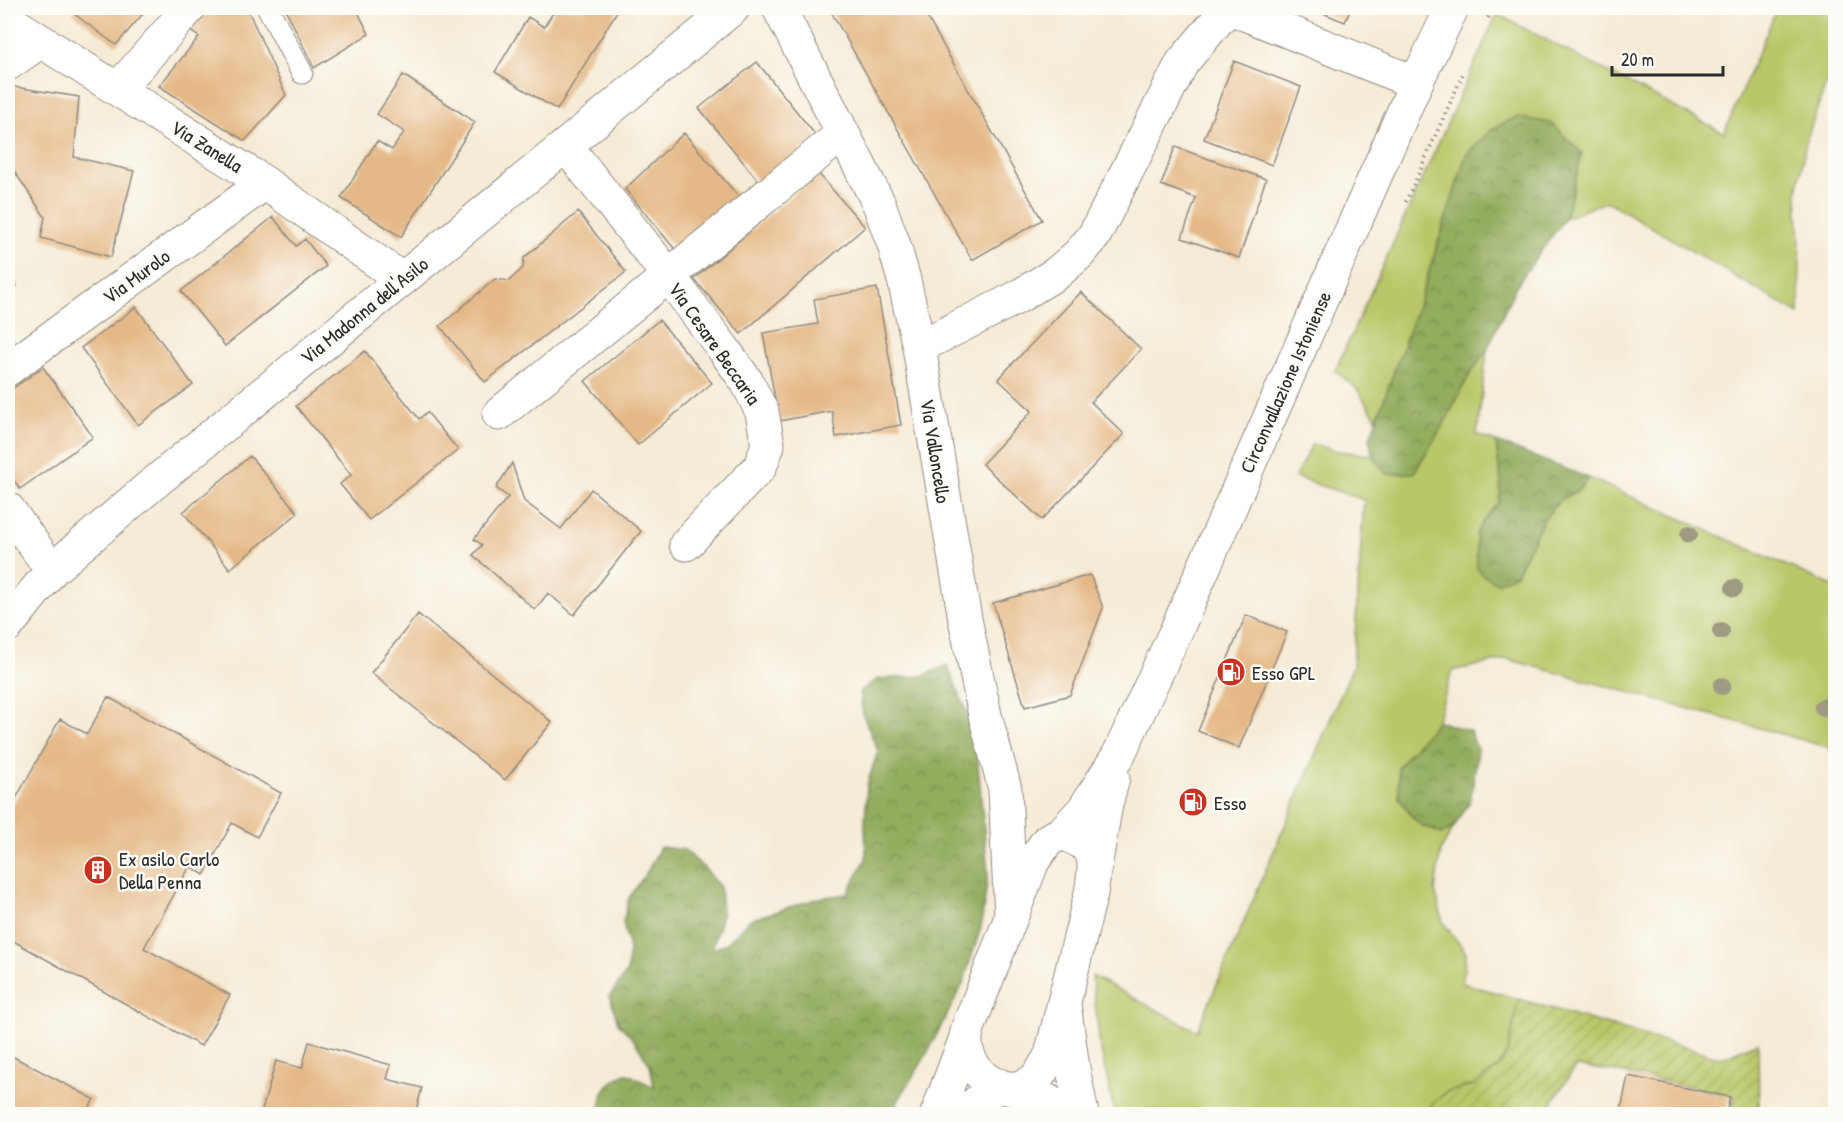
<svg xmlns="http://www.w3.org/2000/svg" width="1843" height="1122" viewBox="0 0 1843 1122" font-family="'Patrick Hand',sans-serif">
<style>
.grass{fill:#bac769;stroke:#72794a;stroke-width:1.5}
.forest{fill:url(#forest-crowns);stroke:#5f6c44;stroke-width:1.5}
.garden{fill:url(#garden-furrows);stroke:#72794a;stroke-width:1.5}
.building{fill:#e5b987}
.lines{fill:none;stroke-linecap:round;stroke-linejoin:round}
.service-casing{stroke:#908b80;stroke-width:23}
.minor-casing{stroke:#908b80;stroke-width:35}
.secondary-casing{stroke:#908b80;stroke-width:35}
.path{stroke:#908b80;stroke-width:4;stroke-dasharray:1.5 4.5;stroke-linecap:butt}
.service{stroke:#fff;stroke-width:21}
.minor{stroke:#fff;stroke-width:33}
.secondary{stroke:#fff;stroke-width:33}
.tree{fill:#9e9b82}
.labels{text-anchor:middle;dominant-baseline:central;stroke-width:5;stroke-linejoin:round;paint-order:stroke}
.street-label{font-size:20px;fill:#2b2b2b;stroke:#fdfcf7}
.poi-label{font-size:20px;fill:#2b2b2b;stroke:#fdfcf7;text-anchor:start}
</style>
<defs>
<pattern id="forest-crowns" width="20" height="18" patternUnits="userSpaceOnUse" patternTransform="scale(1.5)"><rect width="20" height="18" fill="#93ac5d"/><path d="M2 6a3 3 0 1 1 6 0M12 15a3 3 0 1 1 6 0" fill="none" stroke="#788c4d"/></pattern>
<pattern id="garden-furrows" width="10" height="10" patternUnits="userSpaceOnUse" patternTransform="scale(1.5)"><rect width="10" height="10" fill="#bac769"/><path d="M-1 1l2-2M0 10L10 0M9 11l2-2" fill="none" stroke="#a0ab5b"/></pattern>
</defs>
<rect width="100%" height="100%" fill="#fdfcf7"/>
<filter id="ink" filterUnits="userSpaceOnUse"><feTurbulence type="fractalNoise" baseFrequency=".0167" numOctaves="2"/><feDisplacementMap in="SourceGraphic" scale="12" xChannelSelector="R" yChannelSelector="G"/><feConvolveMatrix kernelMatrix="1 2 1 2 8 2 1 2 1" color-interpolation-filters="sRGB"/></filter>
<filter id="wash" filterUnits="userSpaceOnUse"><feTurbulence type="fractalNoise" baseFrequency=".008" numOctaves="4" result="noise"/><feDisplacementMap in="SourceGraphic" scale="24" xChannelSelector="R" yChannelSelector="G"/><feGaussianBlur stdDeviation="1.35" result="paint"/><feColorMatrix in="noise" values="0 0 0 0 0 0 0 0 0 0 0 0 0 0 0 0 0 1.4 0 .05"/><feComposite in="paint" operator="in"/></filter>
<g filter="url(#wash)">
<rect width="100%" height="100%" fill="#f5ebd6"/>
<!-- grass -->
<path class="grass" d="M 1777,8 L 1835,8 L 1835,63 L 1824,90 L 1806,141 L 1797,194 L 1800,246 L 1799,314 L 1607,201 L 1565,218 L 1577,174 L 1581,153 L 1447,214 L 1421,297 L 1377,419 L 1356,388 L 1335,371 L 1497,14 L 1724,133 Z
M 1487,350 L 1477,435 L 1496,442 L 1501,481 L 1499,502 L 1483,521 L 1516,574 L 1543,520 L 1560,500 L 1580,489 L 1589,478 L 1835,587 L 1835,749 L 1507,659 L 1452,671 L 1437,721 L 1398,767 L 1442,834 L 1454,827 L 1441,850 L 1435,891 L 1443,922 L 1466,953 L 1462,983 L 1519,999 L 1508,1051 L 1499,1066 L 1474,1085 L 1447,1092 L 1433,1103 L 1424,1114 L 1115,1114 L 1100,1047 L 1092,976 L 1197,1031 L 1353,666 L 1364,500 L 1295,477 L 1312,444 L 1338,451 L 1372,455 L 1387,474 L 1414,473 L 1447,418 L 1468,377 Z"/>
<!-- forest -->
<path class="forest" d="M 1516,117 L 1551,123 L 1582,153 L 1577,174 L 1565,218 L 1516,286 L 1487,350 L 1468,377 L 1447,418 L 1414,473 L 1386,474 L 1372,455 L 1370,438 L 1421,297 L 1466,155 L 1491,130 Z
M 1496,442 L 1589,478 L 1580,489 L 1560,500 L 1543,520 L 1516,574 L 1497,583 L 1484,576 L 1477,568 L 1476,534 L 1483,521 L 1499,502 L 1501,481 Z
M 947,665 L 975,731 L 988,874 L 981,927 L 963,984 L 924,1059 L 890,1114 L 599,1114 C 602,1090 603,1085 626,1073 L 654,1087 L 650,1065 L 634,1040 L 618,1023 L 610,996 L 627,972 L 629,949 L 623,922 L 629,898 L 648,870 L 660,847 L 685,850 L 707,871 L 720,887 L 722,914 L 712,950 L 727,943 L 749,920 L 819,898 L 847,894 L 866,859 L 865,823 L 867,785 L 878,751 L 863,715 L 860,691 L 878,679 L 923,676 Z
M 1437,721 L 1470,731 L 1478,751 L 1470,802 L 1454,827 L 1442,834 L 1421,825 L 1413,818 L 1399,798 L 1398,767 Z"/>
<!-- garden -->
<path class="garden" d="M 1519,999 L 1722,1058 L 1758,1042 L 1759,1114 L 1731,1114 L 1734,1096 L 1624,1073 L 1576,1066 L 1552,1102 L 1548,1114 L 1424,1114 L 1433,1103 L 1447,1092 L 1474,1085 L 1499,1066 L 1508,1051 Z"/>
<g id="blocks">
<!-- building -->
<path class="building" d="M 78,8 L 148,8 L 116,45 L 73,13 Z
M 199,8 L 247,8 L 286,95 L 245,141 L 159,86 L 199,37 L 183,26 Z
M 285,8 L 356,8 L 369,34 L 314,68 Z
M 556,8 L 619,8 L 557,110 L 495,72 L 528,17 L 544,27 Z
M 829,8 L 922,8 L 1042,220 L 972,260 Z
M 1310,8 L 1351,8 L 1345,22 Z
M 1234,61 L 1301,87 L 1272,165 L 1204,139 Z
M 757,62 L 817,137 L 761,184 L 699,108 Z
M 403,75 L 475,122 L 401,237 L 341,198 L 377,141 L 392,150 L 404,132 L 377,114 Z
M 8,86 L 79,97 L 74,157 L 134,171 L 111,257 L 41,238 L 45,217 L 8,162 Z
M 684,133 L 744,203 L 678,253 L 625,189 Z
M 1175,147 L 1266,179 L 1239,258 L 1182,238 L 1196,198 L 1161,185 Z
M 818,173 L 865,227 L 741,334 L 694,279 Z
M 578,212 L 626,272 L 485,382 L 440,326 L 495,279 L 509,281 L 523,268 L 524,258 Z
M 273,217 L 296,246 L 305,239 L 326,266 L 225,346 L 181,291 Z
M 8,271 L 17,286 L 8,293 Z
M 877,288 L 901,425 L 836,437 L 832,411 L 779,421 L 763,333 L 818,324 L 814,299 Z
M 1081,292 L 1141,349 L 1091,402 L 1124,434 L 1042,520 L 982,464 L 1032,411 L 998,379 Z
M 136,307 L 193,385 L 138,425 L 81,348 Z
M 659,320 L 712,383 L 638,445 L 585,381 Z
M 365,351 L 419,419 L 427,412 L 458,450 L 369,520 L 340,484 L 351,475 L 296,406 Z
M 43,367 L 93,437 L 20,489 L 8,472 L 8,392 Z
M 250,456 L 298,513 L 230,569 L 183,512 Z
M 512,463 L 524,501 L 561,529 L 591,489 L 641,531 L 574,615 L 548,593 L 535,610 L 473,555 L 482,545 L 474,539 L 508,497 L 496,488 Z
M 1090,575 L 1103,608 L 1070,695 L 1025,707 L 993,603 Z
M 418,614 L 552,722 L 505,780 L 371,673 Z
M 1246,615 L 1287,632 L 1239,748 L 1198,731 Z
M 108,697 L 281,793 L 257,837 L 232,823 L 204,875 L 190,866 L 144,948 L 230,995 L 201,1046 L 8,938 L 8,813 L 60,719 L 87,734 Z
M 309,1042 L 391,1065 L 387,1079 L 422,1088 L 415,1114 L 261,1114 L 276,1061 L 302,1068 Z
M 8,1054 L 94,1099 L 86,1114 L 8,1114 Z
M 1628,1076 L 1730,1097 L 1726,1114 L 1620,1114 Z"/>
</g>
</g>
<g filter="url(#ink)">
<use href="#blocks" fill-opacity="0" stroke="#908b80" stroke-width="1.5"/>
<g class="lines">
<!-- service casing -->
<g class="service-casing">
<path id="service" d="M 268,8 L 302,73"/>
</g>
<!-- minor casing -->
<g class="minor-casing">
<path id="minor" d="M 779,8 L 879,204 L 894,245 L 904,280 L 919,347 L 965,619 L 985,715 L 1005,789 L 1011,918
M 1230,8 L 1416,83
M 8,20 L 265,183 L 402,279
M 8,64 L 41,41
M 118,89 L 189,8
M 566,146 L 668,275 L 725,351 L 747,382 L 762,412 L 768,445 L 760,467 L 686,544
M 919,347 L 1016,298 L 1057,273 L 1079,254 L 1094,236 L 1182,63 L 1228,8
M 8,369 L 265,183
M 499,414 L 842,134
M 8,509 L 52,570
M 8,625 L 52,570 L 148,488 L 733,8
M 1064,1004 L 1073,1068 L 1082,1114
M 1008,1088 C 1034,1093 1046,1098 1068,1114"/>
</g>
<!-- secondary casing -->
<g class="secondary-casing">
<path id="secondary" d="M 1062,833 L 1084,809 L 1118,756 L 1177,629 L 1416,83 L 1452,8
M 1062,833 C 1098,847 1097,857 1091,893 L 1051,1055 C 1044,1067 1038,1081 1024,1086 C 996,1096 966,1069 966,1042 C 965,1033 970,1023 973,1015 L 1033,861 L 1048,840 Z
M 1095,867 L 1106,804 L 1113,778
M 937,1114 L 965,1040
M 962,1114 L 999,1085"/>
</g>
<!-- path -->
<path class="path" d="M 1488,18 L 1493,8
M 1406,202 L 1463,74"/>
<!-- service -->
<use href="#service" class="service"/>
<!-- minor -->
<use href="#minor" class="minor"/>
<!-- secondary -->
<use href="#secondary" class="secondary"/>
</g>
<!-- trees -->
<g class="tree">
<circle cx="1689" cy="534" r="9"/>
<circle cx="1734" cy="588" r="9"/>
<circle cx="1721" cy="631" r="9"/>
<circle cx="1722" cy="686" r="9"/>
<circle cx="1823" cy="707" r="9"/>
</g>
</g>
<!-- icons -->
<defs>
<g id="fuel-disc" transform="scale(1.5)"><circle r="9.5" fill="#c8321e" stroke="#fdfcf7"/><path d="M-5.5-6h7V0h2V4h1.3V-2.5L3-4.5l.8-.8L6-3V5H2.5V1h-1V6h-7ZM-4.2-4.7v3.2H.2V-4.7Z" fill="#fff"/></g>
<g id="building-disc" transform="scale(1.5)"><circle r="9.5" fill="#c8321e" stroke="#fdfcf7"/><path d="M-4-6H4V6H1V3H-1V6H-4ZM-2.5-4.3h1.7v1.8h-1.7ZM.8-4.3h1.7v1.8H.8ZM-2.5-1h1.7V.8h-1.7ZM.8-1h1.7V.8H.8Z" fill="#fff"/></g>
</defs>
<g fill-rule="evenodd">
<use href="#fuel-disc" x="1231" y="672"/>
<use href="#fuel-disc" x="1193" y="802"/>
<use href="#building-disc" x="98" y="870"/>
</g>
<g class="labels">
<!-- street labels -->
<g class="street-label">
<text transform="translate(207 146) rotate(32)">Via Zanella</text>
<text transform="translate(136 276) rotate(-36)">Via Murolo</text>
<text transform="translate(364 310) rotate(-39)">Via Madonna dell'Asilo</text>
<text transform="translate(715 343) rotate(55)">Via Cesare Beccaria</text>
<text transform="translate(1285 382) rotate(-66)">Circonvallazione Istoniense</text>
<text transform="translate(936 451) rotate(81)">Via Valloncello</text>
</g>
<!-- poi labels -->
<g class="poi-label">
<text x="1252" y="672">Esso GPL</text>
<text x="1214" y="802">Esso</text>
<text x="119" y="858">Ex asilo Carlo<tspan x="119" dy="23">Della Penna</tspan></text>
</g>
</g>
<!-- margin -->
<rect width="1843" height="1122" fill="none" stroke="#fdfcf7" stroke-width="30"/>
<!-- scale -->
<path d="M1612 66v9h111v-9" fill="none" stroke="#2b2b2b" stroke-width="3"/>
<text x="1621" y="66" font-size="18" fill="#2b2b2b" stroke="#fdfcf7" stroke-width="4.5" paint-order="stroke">20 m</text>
</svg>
